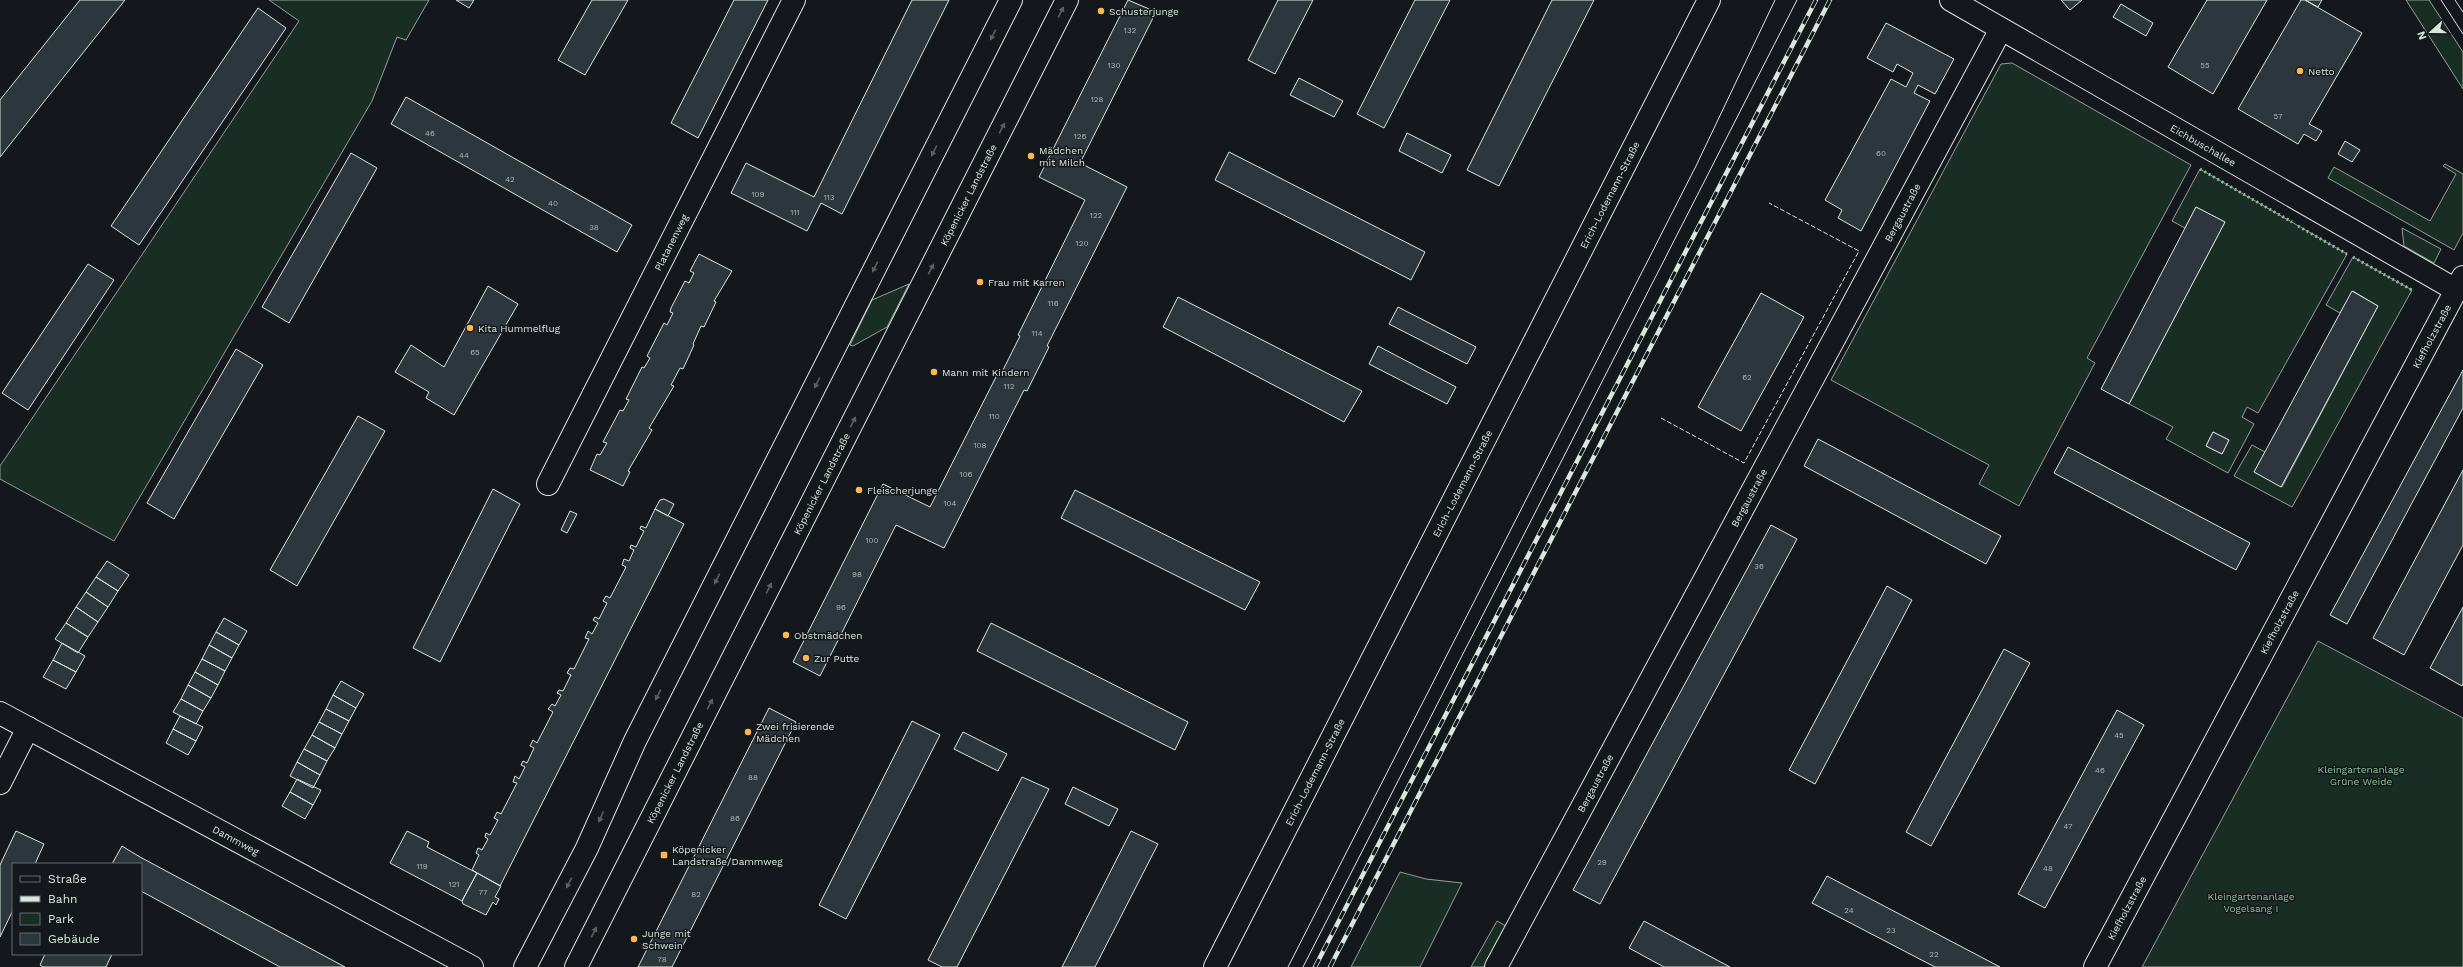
<svg xmlns="http://www.w3.org/2000/svg" width="2463" height="967" viewBox="0 0 2463 967" font-family="'Work Sans',sans-serif">
<style>
.green{fill:#1a2d24;stroke:#939e99;fill-rule:evenodd}
.building{fill:#2c363c;stroke:#d8e6dc}
.lines{fill:none;stroke-linecap:round;stroke-linejoin:round}
.minor-casing{stroke:#d8e6dc;stroke-width:24}
.major-casing{stroke:#d8e6dc;stroke-width:24}
.minor{stroke:#14181c;stroke-width:22}
.major{stroke:#14181c;stroke-width:22}
.tram{stroke:#d8e6dc;stroke-width:1}
.rail-casing{stroke:#d8e6dc;stroke-width:4.5}
.rail{stroke:#14181c;stroke-width:3;stroke-dasharray:9;stroke-linecap:butt}
.hedge{stroke:#8ac095;stroke-width:3;stroke-dasharray:2 3;stroke-linecap:butt}
.fence{stroke:#d8e6dc;stroke-width:1;stroke-dasharray:5 2;stroke-linecap:butt}
.oneway{fill:#59605f}
.poi-dot{fill:#ffb74d;stroke:#14181c;stroke-width:1.5}
.labels{text-anchor:middle;dominant-baseline:central;stroke-width:3;stroke-linejoin:round;paint-order:stroke}
.number-label{font-size:8px;fill:#adbab4}
.poi-label{font-size:10px;fill:#d8e6dc;stroke:#14181c;text-anchor:start}
.street-label{font-size:10px;fill:#d8e6dc;stroke:#14181c}
.park-label{font-size:10px;fill:#8ac095;stroke:#14181c}
</style>
<rect width="100%" height="100%" fill="#14181c"/>
<!-- green -->
<path class="green" d="M 269,0 L 429,0 L 406,40 L 397,37 L 372,101 L 114,541 L 0,479 L 0,466 L 299,21 Z
M 2406,0 L 2429,0 L 2463,52 L 2463,89 Z
M 2012,63 L 2191,165 L 2087,358 L 2095,363 L 2019,506 L 1979,484 L 1989,465 L 1831,380 L 2001,64 Z
M 2445,164 L 2463,174 L 2463,233 L 2454,250 L 2328,178 L 2334,167 L 2430,221 L 2456,174 L 2443,166 Z
M 2200,169 L 2347,254 L 2258,413 L 2247,407 L 2242,417 L 2254,424 L 2228,473 L 2166,439 L 2173,427 L 2129,404 L 2225,222 L 2196,207 L 2185,228 L 2172,221 ZM 2213,432 L 2229,440 L 2222,454 L 2206,446 Z
M 2402,228 L 2441,249 L 2434,263 L 2404,246 Z
M 2353,257 L 2412,290 L 2292,507 L 2234,476 L 2252,445 L 2265,452 L 2254,472 L 2282,487 L 2378,306 L 2353,291 L 2340,313 L 2326,305 Z
M 909,284 L 887,327 L 853,346 L 850,345 L 872,300 Z
M 2318,641 L 2463,718 L 2463,967 L 2142,967 Z
M 1400,872 L 1426,879 L 1462,883 L 1420,967 L 1351,967 Z
M 1497,921 L 1506,926 L 1484,967 L 1471,967 Z"/>
<!-- building -->
<path class="building" d="M 80,0 L 125,0 L 0,157 L 0,100 Z
M 456,0 L 474,0 L 469,8 Z
M 592,0 L 628,0 L 585,75 L 558,60 Z
M 734,0 L 768,0 L 698,138 L 671,123 Z
M 912,0 L 949,0 L 842,214 L 821,203 L 807,231 L 731,193 L 746,163 L 814,197 Z
M 1128,0 L 1156,12 L 1080,163 L 1127,187 L 1047,346 L 1049,347 L 1027,391 L 1024,390 L 944,548 L 896,525 L 820,676 L 793,662 L 883,484 L 930,507 L 998,373 L 1001,374 L 1020,336 L 1018,335 L 1085,200 L 1039,177 Z
M 1278,0 L 1313,0 L 1275,74 L 1248,60 Z
M 1415,0 L 1450,0 L 1384,128 L 1357,114 Z
M 1552,0 L 1594,0 L 1499,186 L 1467,170 Z
M 2061,0 L 2082,0 L 2070,10 Z
M 2207,0 L 2267,0 L 2213,94 L 2168,67 Z
M 2301,0 L 2305,0 L 2362,33 L 2309,124 L 2322,131 L 2316,141 L 2304,134 L 2298,144 L 2238,109 Z
M 2305,0 L 2322,0 L 2318,7 Z
M 2121,4 L 2153,23 L 2146,36 L 2113,17 Z
M 258,8 L 286,28 L 139,245 L 111,226 Z
M 1886,23 L 1954,59 L 1935,94 L 1918,85 L 1914,93 L 1930,101 L 1861,231 L 1838,218 L 1842,210 L 1825,200 L 1891,79 L 1906,87 L 1913,73 L 1897,64 L 1893,72 L 1867,58 Z
M 1299,78 L 1343,101 L 1334,117 L 1290,95 Z
M 406,97 L 632,225 L 617,252 L 391,124 Z
M 1407,133 L 1451,155 L 1442,173 L 1399,151 Z
M 2345,141 L 2360,150 L 2352,162 L 2338,154 Z
M 1229,152 L 1425,252 L 1411,280 L 1215,180 Z
M 351,153 L 377,168 L 289,323 L 262,307 Z
M 2196,207 L 2225,222 L 2129,404 L 2101,389 Z
M 699,254 L 732,271 L 714,301 L 716,302 L 704,327 L 701,326 L 693,344 L 694,345 L 683,369 L 680,368 L 671,385 L 674,386 L 649,428 L 652,430 L 628,471 L 630,472 L 623,486 L 590,470 L 597,454 L 600,455 L 607,443 L 603,442 L 620,410 L 623,411 L 629,400 L 626,399 L 642,367 L 644,368 L 650,358 L 647,356 L 664,323 L 667,325 L 673,313 L 670,312 L 671,308 L 685,281 L 689,283 L 694,273 L 690,271 Z
M 88,264 L 114,280 L 28,410 L 2,393 Z
M 488,286 L 518,304 L 454,415 L 426,398 L 429,392 L 395,372 L 411,345 L 444,367 Z
M 2352,291 L 2378,306 L 2281,487 L 2254,472 Z
M 1761,293 L 1804,317 L 1741,431 L 1698,407 Z
M 1178,297 L 1362,391 L 1344,422 L 1163,327 Z
M 1398,307 L 1476,347 L 1467,364 L 1389,324 Z
M 1378,346 L 1456,387 L 1447,404 L 1369,364 Z
M 236,349 L 263,365 L 174,519 L 147,503 Z
M 2463,370 L 2463,408 L 2347,624 L 2330,615 Z
M 358,416 L 385,431 L 297,586 L 270,570 Z
M 2213,432 L 2229,440 L 2222,454 L 2206,446 Z
M 1818,439 L 2001,536 L 1986,564 L 1804,466 Z
M 2068,447 L 2250,543 L 2236,570 L 2054,473 Z
M 2463,470 L 2463,545 L 2404,655 L 2373,638 Z
M 493,489 L 520,504 L 440,662 L 413,648 Z
M 1075,490 L 1260,582 L 1245,610 L 1061,518 Z
M 664,499 L 674,504 L 668,516 L 655,509 L 660,500 Z
M 655,509 L 684,524 L 500,886 L 472,870 L 479,855 L 476,853 L 478,848 L 482,850 L 488,839 L 485,837 L 486,833 L 490,835 L 498,820 L 494,818 L 497,812 L 501,814 L 517,783 L 513,782 L 515,776 L 519,779 L 525,767 L 521,765 L 523,761 L 527,763 L 534,748 L 530,746 L 533,740 L 537,743 L 553,712 L 548,709 L 552,704 L 555,706 L 561,695 L 557,693 L 559,690 L 563,691 L 571,675 L 567,673 L 570,668 L 574,669 L 589,639 L 585,638 L 588,631 L 592,634 L 598,623 L 593,620 L 595,617 L 599,619 L 607,603 L 603,601 L 606,596 L 610,598 L 626,567 L 622,565 L 624,559 L 629,561 L 634,550 L 630,548 L 631,545 L 636,547 L 644,531 L 640,529 L 641,526 L 646,528 Z
M 570,511 L 577,514 L 567,533 L 561,530 Z
M 1771,525 L 1797,539 L 1600,904 L 1573,890 Z
M 107,561 L 129,575 L 118,591 L 96,577 Z
M 96,577 L 118,591 L 108,607 L 86,592 Z
M 1887,586 L 1912,600 L 1815,784 L 1789,770 Z
M 86,592 L 108,607 L 98,622 L 76,607 Z
M 76,607 L 98,622 L 88,637 L 66,623 Z
M 2463,607 L 2463,683 L 2462,686 L 2430,668 Z
M 224,618 L 247,631 L 239,645 L 216,632 Z
M 66,623 L 88,637 L 78,653 L 55,639 Z
M 991,623 L 1188,722 L 1175,750 L 977,651 Z
M 216,632 L 239,645 L 232,658 L 209,645 Z
M 62,643 L 85,656 L 76,672 L 53,660 Z
M 209,645 L 232,658 L 225,671 L 202,659 Z
M 2004,649 L 2030,663 L 1931,846 L 1906,832 Z
M 202,659 L 225,671 L 218,685 L 195,672 Z
M 53,660 L 76,672 L 66,689 L 43,677 Z
M 195,672 L 218,685 L 211,698 L 188,685 Z
M 341,681 L 364,694 L 356,708 L 333,695 Z
M 188,685 L 211,698 L 203,711 L 181,699 Z
M 333,695 L 356,708 L 349,721 L 326,709 Z
M 181,699 L 203,711 L 196,724 L 173,712 Z
M 769,708 L 796,722 L 672,967 L 638,967 Z
M 326,709 L 349,721 L 342,734 L 319,722 Z
M 2117,710 L 2144,725 L 2045,908 L 2018,894 Z
M 180,716 L 203,727 L 196,741 L 173,729 Z
M 912,721 L 940,735 L 846,919 L 819,905 Z
M 319,722 L 342,734 L 335,748 L 312,735 Z
M 173,729 L 196,741 L 188,755 L 166,743 Z
M 963,732 L 1007,754 L 998,771 L 954,749 Z
M 312,735 L 335,748 L 327,761 L 304,749 Z
M 304,749 L 327,761 L 320,775 L 297,762 Z
M 297,762 L 320,775 L 313,788 L 290,776 Z
M 1022,777 L 1049,789 L 957,967 L 942,967 L 928,960 Z
M 297,779 L 321,790 L 313,805 L 290,792 Z
M 1073,787 L 1118,809 L 1109,826 L 1065,804 Z
M 290,792 L 313,805 L 305,819 L 282,806 Z
M 16,831 L 44,844 L 35,864 L 13,864 L 13,910 L 0,937 L 0,865 Z
M 407,831 L 429,842 L 427,847 L 477,873 L 462,901 L 390,863 Z
M 1131,831 L 1158,844 L 1095,967 L 1062,967 Z
M 122,846 L 140,857 L 345,967 L 280,967 L 141,891 L 141,864 L 112,864 Z
M 477,873 L 501,886 L 495,897 L 499,899 L 496,905 L 493,902 L 486,915 L 463,904 L 462,901 Z
M 1827,876 L 2000,967 L 1935,967 L 1812,903 Z
M 1644,921 L 1730,967 L 1664,967 L 1629,948 Z
M 45,954 L 112,954 L 106,967 L 43,967 L 40,965 Z"/>
<g class="lines">
<!-- minor casing -->
<g class="minor-casing">
<g id="minor">
<path id="s1" d="M 1951,0 L 2456,290"/>
<path id="s2" d="M 548,484 L 794,0"/>
<path id="s3" d="M 0,713 L 472,967"/>
<path d="M 0,783 L 28,728"/>
<path id="s4" d="M 1215,967 L 1709,0"/>
<path id="s5" d="M 1496,967 L 2001,29"/>
<path id="s6" d="M 2095,967 L 2463,277"/>
</g>
</g>
<!-- major casing -->
<g class="major-casing">
<g id="major">
<path d="M 525,967 L 587,848 L 635,741 L 1011,0"/>
<path id="s7" d="M 576,967 L 1067,0"/>
</g>
</g>
<!-- minor -->
<use href="#minor" class="minor"/>
<!-- major -->
<use href="#major" class="major"/>
<!-- tram -->
<path class="tram" d="M 2441,0 L 2463,34
M 2455,0 L 2463,12
M 1288,967 L 1696,166 L 1775,0
M 1303,967 L 1797,0"/>
<!-- rail casing -->
<g class="rail-casing">
<path id="rail" d="M 1315,967 L 1816,0
M 1330,967 L 1830,0"/>
</g>
<!-- rail -->
<use href="#rail" class="rail"/>
<!-- hedge -->
<path class="hedge" d="M 2200,169 L 2292,222
M 2298,226 L 2347,254
M 2353,257 L 2412,290"/>
<!-- fence -->
<path class="fence" d="M 1661,418 L 1744,463 L 1859,251 L 1769,203"/>
</g>
<!-- one-way arrows -->
<defs><path id="oneway-solid" d="M-6-.8H1V-3.2L6.5 0L1 3.2V.8H-6Z"/></defs>
<g class="oneway">
<use href="#oneway-solid" transform="translate(1061 12) rotate(-63)"/>
<use href="#oneway-solid" transform="translate(993 35) rotate(117)"/>
<use href="#oneway-solid" transform="translate(1002 128) rotate(-63)"/>
<use href="#oneway-solid" transform="translate(934 151) rotate(117)"/>
<use href="#oneway-solid" transform="translate(875 267) rotate(117)"/>
<use href="#oneway-solid" transform="translate(931 269) rotate(-63)"/>
<use href="#oneway-solid" transform="translate(817 383) rotate(117)"/>
<use href="#oneway-solid" transform="translate(853 422) rotate(-63)"/>
<use href="#oneway-solid" transform="translate(717 579) rotate(117)"/>
<use href="#oneway-solid" transform="translate(769 588) rotate(-63)"/>
<use href="#oneway-solid" transform="translate(658 695) rotate(117)"/>
<use href="#oneway-solid" transform="translate(710 704) rotate(-63)"/>
<use href="#oneway-solid" transform="translate(601 817) rotate(114)"/>
<use href="#oneway-solid" transform="translate(569 883) rotate(117)"/>
<use href="#oneway-solid" transform="translate(594 932) rotate(-63)"/>
</g>
<!-- markers -->
<g class="poi-dot">
<circle cx="1101" cy="11" r="4"/>
<circle cx="2300" cy="71" r="4"/>
<circle cx="1031" cy="156" r="4"/>
<circle cx="980" cy="282" r="4"/>
<circle cx="470" cy="328" r="4"/>
<circle cx="934" cy="372" r="4"/>
<circle cx="859" cy="490" r="4"/>
<circle cx="786" cy="635" r="4"/>
<circle cx="806" cy="658" r="4"/>
<circle cx="748" cy="732" r="4"/>
<rect x="660" y="851" width="8" height="8" rx="2"/>
<circle cx="634" cy="939" r="4"/>
</g>
<g class="labels">
<!-- number labels -->
<g class="number-label">
<text x="1130" y="30">132</text>
<text x="1114" y="65">130</text>
<text x="2205" y="65">55</text>
<text x="1097" y="99">128</text>
<text x="2278" y="116">57</text>
<text x="430" y="133">46</text>
<text x="1080" y="136">126</text>
<text x="1881" y="153">60</text>
<text x="464" y="155">44</text>
<text x="510" y="179">42</text>
<text x="758" y="194">109</text>
<text x="829" y="197">113</text>
<text x="553" y="203">40</text>
<text x="795" y="212">111</text>
<text x="1096" y="215">122</text>
<text x="594" y="227">38</text>
<text x="1082" y="243">120</text>
<text x="1053" y="303">116</text>
<text x="1037" y="333">114</text>
<text x="475" y="352">65</text>
<text x="1747" y="377">62</text>
<text x="1009" y="386">112</text>
<text x="994" y="416">110</text>
<text x="980" y="445">108</text>
<text x="966" y="474">106</text>
<text x="950" y="503">104</text>
<text x="872" y="540">100</text>
<text x="1759" y="566">36</text>
<text x="857" y="574">98</text>
<text x="841" y="607">96</text>
<text x="2119" y="735">45</text>
<text x="2100" y="770">46</text>
<text x="753" y="777">88</text>
<text x="735" y="818">86</text>
<text x="2068" y="826">47</text>
<text x="1602" y="862">29</text>
<text x="422" y="866">119</text>
<text x="2048" y="868">48</text>
<text x="454" y="884">121</text>
<text x="483" y="892">77</text>
<text x="696" y="894">82</text>
<text x="1849" y="910">24</text>
<text x="1891" y="930">23</text>
<text x="1934" y="954">22</text>
<text x="662" y="959">78</text>
</g>
<!-- poi labels -->
<g class="poi-label">
<text x="1109" y="11">Schusterjunge</text>
<text x="2308" y="71">Netto</text>
<text x="1039" y="150">Mädchen<tspan x="1039" dy="12">mit Milch</tspan></text>
<text x="988" y="282">Frau mit Karren</text>
<text x="478" y="328">Kita Hummelflug</text>
<text x="942" y="372">Mann mit Kindern</text>
<text x="867" y="490">Fleischerjunge</text>
<text x="794" y="635">Obstmädchen</text>
<text x="814" y="658">Zur Putte</text>
<text x="756" y="726">Zwei frisierende<tspan x="756" dy="12">Mädchen</tspan></text>
<text x="672" y="849">Köpenicker<tspan x="672" dy="12">Landstraße/Dammweg</tspan></text>
<text x="642" y="933">Junge mit<tspan x="642" dy="12">Schwein</tspan></text>
</g>
<!-- street labels -->
<g class="street-label">
<text stroke="none"><textPath href="#s1" startOffset="291">Eichbuschallee</textPath></text>
<text stroke="none"><textPath href="#s7" startOffset="866">Köpenicker Landstraße</textPath></text>
<text stroke="none"><textPath href="#s4" startOffset="867">Erich-Lodemann-Straße</textPath></text>
<text stroke="none"><textPath href="#s5" startOffset="857">Bergaustraße</textPath></text>
<text stroke="none"><textPath href="#s2" startOffset="271">Platanenweg</textPath></text>
<text stroke="none"><textPath href="#s6" startOffset="715">Kiefholzstraße</textPath></text>
<text stroke="none"><textPath href="#s7" startOffset="542">Köpenicker Landstraße</textPath></text>
<text stroke="none"><textPath href="#s4" startOffset="543">Erich-Lodemann-Straße</textPath></text>
<text stroke="none"><textPath href="#s5" startOffset="533">Bergaustraße</textPath></text>
<text stroke="none"><textPath href="#s6" startOffset="391">Kiefholzstraße</textPath></text>
<text stroke="none"><textPath href="#s4" startOffset="219">Erich-Lodemann-Straße</textPath></text>
<text stroke="none"><textPath href="#s7" startOffset="218">Köpenicker Landstraße</textPath></text>
<text stroke="none"><textPath href="#s5" startOffset="209">Bergaustraße</textPath></text>
<text stroke="none"><textPath href="#s3" startOffset="268">Dammweg</textPath></text>
<text stroke="none"><textPath href="#s6" startOffset="67">Kiefholzstraße</textPath></text>
</g>
<!-- park labels -->
<g class="park-label">
<text x="2361" y="769">Kleingartenanlage<tspan x="2361" dy="12">Grüne Weide</tspan></text>
<text x="2251" y="896">Kleingartenanlage<tspan x="2251" dy="12">Vogelsang I</tspan></text>
</g>
</g>
<!-- legend -->
<rect x="12" y="863" width="130" height="92" fill="#14181c" stroke="#626a69"/>
<rect x="20" y="876" width="20" height="6" fill="#14181c" stroke="#626a69"/>
<text x="48" y="883" font-size="12" fill="#d8e6dc">Straße</text>
<rect x="20" y="896" width="20" height="6" fill="#d8e6dc" stroke="#626a69"/>
<text x="48" y="903" font-size="12" fill="#d8e6dc">Bahn</text>
<rect x="20" y="913" width="20" height="12" fill="#1a2d24" stroke="#626a69"/>
<text x="48" y="923" font-size="12" fill="#d8e6dc">Park</text>
<rect x="20" y="933" width="20" height="12" fill="#2c363c" stroke="#626a69"/>
<text x="48" y="943" font-size="12" fill="#d8e6dc">Gebäude</text>
<!-- north arrow -->
<g transform="translate(2431 32) rotate(249)" stroke="#14181c" stroke-width="3" paint-order="stroke">
<path d="M0-3L7 15L0 10L-7 15Z" fill="#d8e6dc"/>
<text y="-6" font-size="11" font-weight="bold" text-anchor="middle" fill="#d8e6dc">N</text>
</g>
</svg>
